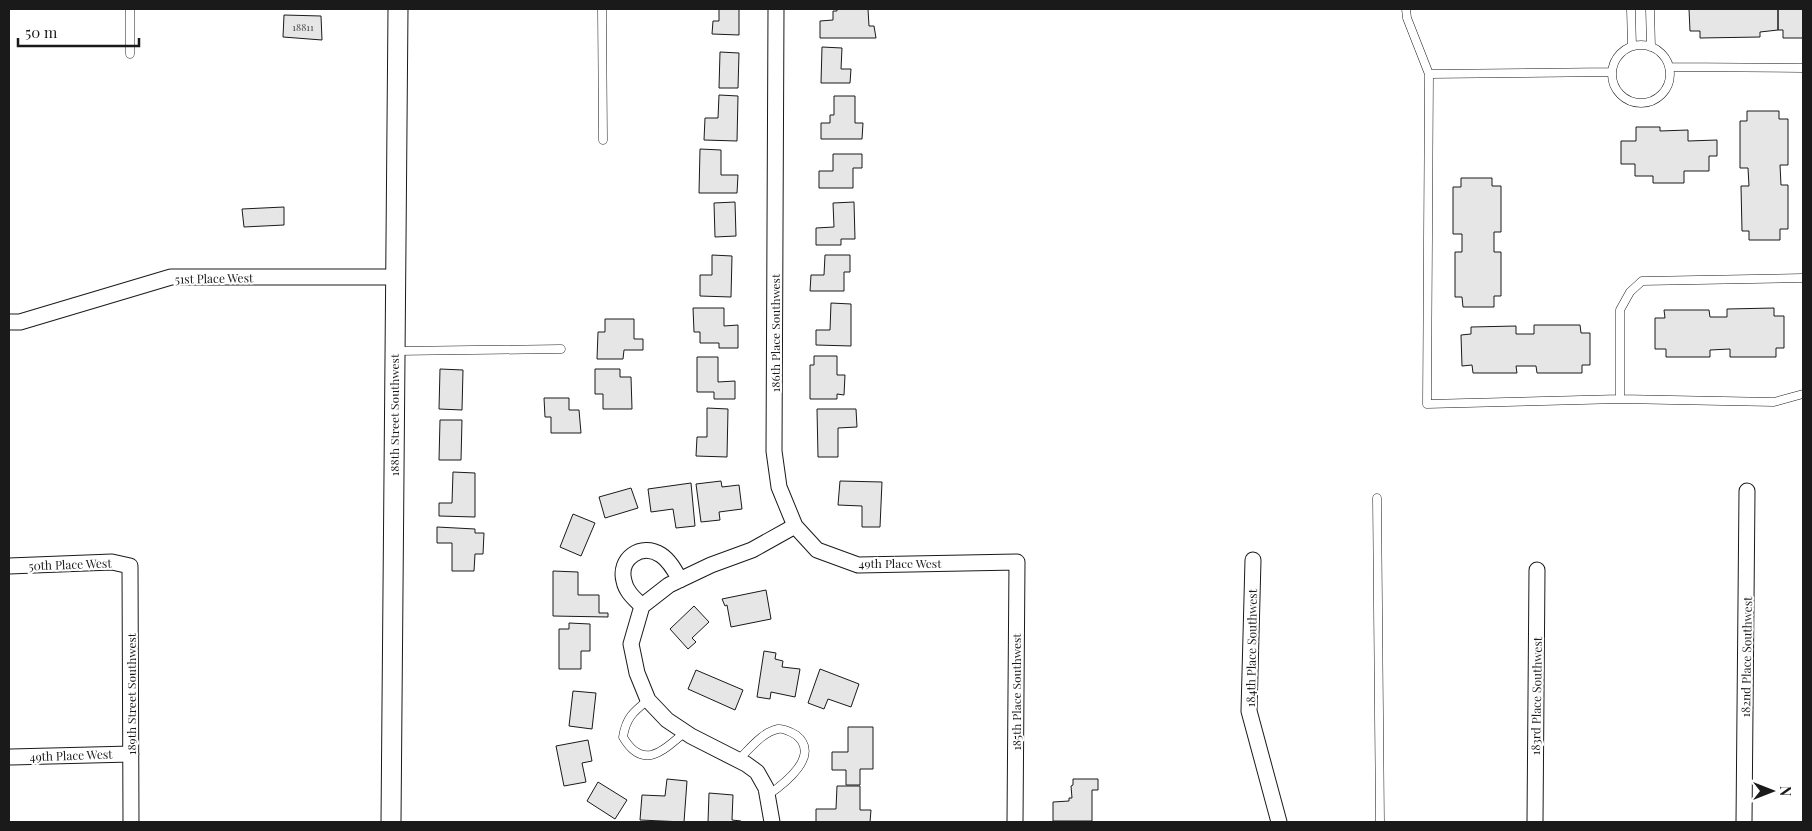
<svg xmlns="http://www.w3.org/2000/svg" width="1812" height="831" viewBox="0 0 1812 831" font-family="'Playfair Display',serif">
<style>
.building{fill:#e6e6e6;stroke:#1a1a1a}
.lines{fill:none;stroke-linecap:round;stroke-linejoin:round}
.service-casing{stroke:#1a1a1a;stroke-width:9}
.minor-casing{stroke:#1a1a1a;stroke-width:17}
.tertiary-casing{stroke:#1a1a1a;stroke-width:21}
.service{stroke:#fff;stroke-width:8}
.minor{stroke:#fff;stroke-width:15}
.tertiary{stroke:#fff;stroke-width:19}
.labels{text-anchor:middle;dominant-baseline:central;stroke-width:4;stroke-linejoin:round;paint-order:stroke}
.number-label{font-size:10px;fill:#4d4d4d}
.street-label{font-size:12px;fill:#1a1a1a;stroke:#fff}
</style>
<rect width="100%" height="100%" fill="#fff"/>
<!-- building -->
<path class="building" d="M 719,9 L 739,9 L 739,35 L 712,34 L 713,21 L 719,21 Z
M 837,9 L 868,9 L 869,26 L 874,26 L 876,38 L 820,38 L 820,21 L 833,20 L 833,11 L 837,11 Z
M 1689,9 L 1778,9 L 1778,30 L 1760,32 L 1760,37 L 1700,38 L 1700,31 L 1690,31 Z
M 1778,9 L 1803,9 L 1803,38 L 1783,38 L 1783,30 L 1778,30 Z
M 284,15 L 321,16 L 322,40 L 283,37 Z
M 822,47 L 842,48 L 841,69 L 851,69 L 850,83 L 821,83 Z
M 720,52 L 739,53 L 738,88 L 719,88 Z
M 719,95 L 738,96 L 737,141 L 704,140 L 705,118 L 718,118 Z
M 834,96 L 855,96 L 855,123 L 863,123 L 862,139 L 821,139 L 821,123 L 830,123 L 830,115 L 834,115 Z
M 1747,111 L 1779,111 L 1779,119 L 1788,119 L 1788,165 L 1780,165 L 1781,185 L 1788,185 L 1788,229 L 1780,229 L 1780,240 L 1749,240 L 1749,231 L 1742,231 L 1741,186 L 1749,186 L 1748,168 L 1740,168 L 1740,121 L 1747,121 Z
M 1636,127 L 1660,127 L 1660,131 L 1688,130 L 1688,141 L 1717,140 L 1717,156 L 1709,156 L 1709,171 L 1684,171 L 1684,183 L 1653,183 L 1653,176 L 1635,176 L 1635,164 L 1621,164 L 1621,141 L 1636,141 Z
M 700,149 L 721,150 L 721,175 L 738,175 L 737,193 L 699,193 Z
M 833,154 L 862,154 L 862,168 L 853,168 L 853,188 L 819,188 L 819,171 L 833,171 Z
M 1461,178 L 1492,178 L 1492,186 L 1501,186 L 1501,232 L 1494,232 L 1494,252 L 1501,252 L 1501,296 L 1494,296 L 1494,307 L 1463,307 L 1462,297 L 1455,297 L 1455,252 L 1462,252 L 1462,234 L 1453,234 L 1453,187 L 1461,187 Z
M 735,202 L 736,236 L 715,237 L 714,203 Z
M 854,202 L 855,239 L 841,239 L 841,245 L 816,245 L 816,228 L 834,227 L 833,203 Z
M 284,207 L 284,225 L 244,227 L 242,209 Z
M 712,255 L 732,256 L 731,297 L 700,296 L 700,275 L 712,275 Z
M 825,255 L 850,255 L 850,272 L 844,272 L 844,291 L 810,291 L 811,275 L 824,275 Z
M 831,303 L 851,304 L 851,346 L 816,345 L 816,330 L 830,330 Z
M 693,308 L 724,308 L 724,326 L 738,325 L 738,348 L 719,348 L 719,343 L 700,343 L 700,332 L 694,332 Z
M 1774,308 L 1774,316 L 1784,316 L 1784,348 L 1776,348 L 1776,357 L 1730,357 L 1730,349 L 1710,350 L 1710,357 L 1666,357 L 1666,349 L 1655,349 L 1655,318 L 1665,318 L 1664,310 L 1709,310 L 1710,317 L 1727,317 L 1727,309 Z
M 605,319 L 634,319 L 634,339 L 643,339 L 643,350 L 624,350 L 623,359 L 597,359 L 598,332 L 605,332 Z
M 1534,325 L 1580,325 L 1581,333 L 1590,333 L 1590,365 L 1582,365 L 1582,373 L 1537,373 L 1536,366 L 1516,366 L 1517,373 L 1473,373 L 1472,365 L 1462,366 L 1461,335 L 1471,334 L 1471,327 L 1516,326 L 1516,334 L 1534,334 Z
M 814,356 L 837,356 L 837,375 L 845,375 L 844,395 L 837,394 L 837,399 L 810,399 L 810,365 L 814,365 Z
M 697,357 L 718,357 L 718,382 L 735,381 L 735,399 L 714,399 L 714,392 L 697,392 Z
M 440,369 L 463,370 L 462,410 L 439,409 Z
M 595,369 L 620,369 L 620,377 L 631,377 L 632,409 L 603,409 L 603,394 L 595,394 Z
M 544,398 L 569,398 L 569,410 L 579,410 L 581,433 L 551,433 L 551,417 L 545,417 Z
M 707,408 L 728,409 L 727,457 L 696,456 L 697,437 L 707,437 Z
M 817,409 L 856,409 L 857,427 L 838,428 L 838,457 L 818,457 Z
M 440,420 L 462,420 L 461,460 L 439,460 Z
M 453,472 L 475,473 L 475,517 L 439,516 L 439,503 L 452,503 Z
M 721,481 L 722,487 L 739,485 L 742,509 L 719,512 L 720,520 L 701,522 L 696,484 Z
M 840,481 L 882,482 L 880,527 L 862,527 L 862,506 L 838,505 Z
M 691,483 L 695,526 L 676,528 L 673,509 L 651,512 L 648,489 Z
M 631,488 L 638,508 L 605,518 L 599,497 Z
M 573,514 L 595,523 L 581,556 L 560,547 Z
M 437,527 L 475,529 L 475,533 L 484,533 L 483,554 L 475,554 L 474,571 L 452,571 L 452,543 L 437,543 Z
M 553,571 L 578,572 L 578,595 L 599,595 L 599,613 L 608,613 L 608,617 L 553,616 Z
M 766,590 L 771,619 L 731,627 L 727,605 L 725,606 L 722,599 Z
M 694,606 L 709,622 L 692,638 L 696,642 L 688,649 L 670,629 Z
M 569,623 L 590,624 L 590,651 L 581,651 L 581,669 L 559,669 L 559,629 L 569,629 Z
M 764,651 L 776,653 L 775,659 L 783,661 L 782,667 L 800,669 L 795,697 L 771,692 L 770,699 L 757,697 Z
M 820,669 L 859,684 L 851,707 L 828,699 L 824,709 L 808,703 Z
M 696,670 L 743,690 L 735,710 L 688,689 Z
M 573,691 L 596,693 L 592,729 L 569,726 Z
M 848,727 L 873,727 L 873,769 L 860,769 L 860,785 L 846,785 L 846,770 L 832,770 L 832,752 L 848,752 Z
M 588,740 L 592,761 L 582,763 L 586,782 L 564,786 L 556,746 Z
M 667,779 L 687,781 L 684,822 L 640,820 L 642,795 L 665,796 Z
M 1073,779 L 1098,779 L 1098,790 L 1092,790 L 1092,821 L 1053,821 L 1053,802 L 1069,801 L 1069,798 L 1072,798 L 1071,786 L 1073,785 Z
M 598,782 L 627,800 L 615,819 L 587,801 Z
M 837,786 L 860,786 L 860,810 L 871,810 L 870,822 L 816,822 L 816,809 L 836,809 Z
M 709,793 L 733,795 L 732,820 L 741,821 L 741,822 L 708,822 Z"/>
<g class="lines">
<!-- service casing -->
<g class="service-casing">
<path id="service" d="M 602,9 L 603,140
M 1406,9 L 1407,18 L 1429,74 L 1427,404 L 1620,399 L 1774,402 L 1803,394
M 1631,9 L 1632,46
M 1650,9 L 1651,47
M1612 74a29 29 0 1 1 58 0a29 29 0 1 1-58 0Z
M 130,54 L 130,9
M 1669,67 L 1803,68
M 1429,74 L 1612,72
M 396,351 L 561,349
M 1620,399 L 1620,310 L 1630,292 L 1642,281 L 1803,278
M 1377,498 L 1380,822
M 648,700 C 633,712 626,718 623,737 C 643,771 663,751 685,732
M 738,760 C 749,750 762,732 778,729 C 784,728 791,732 796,735 C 822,755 784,784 768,795"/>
</g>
<!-- minor casing -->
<g class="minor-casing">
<path id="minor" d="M 776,9 L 774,451 L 779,487 L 795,526 L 817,550 L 858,565 L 1017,562 L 1015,822
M 9,322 L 20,322 L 171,277 L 395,277
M 1253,560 L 1249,711 L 1279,822
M 9,566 L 112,562 L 130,566 L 131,822
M 642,606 C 635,599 626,592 624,581 C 618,559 641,542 661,555 C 670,561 675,571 680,580
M 11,757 L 131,754
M 772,822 L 766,788 L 757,772 L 746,764 L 691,736 L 667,720 L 648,700 L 637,673 L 631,644 L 642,606 L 669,585 L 711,565 L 752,550 L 795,526
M 1535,822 L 1537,570
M 1744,822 L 1747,491"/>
</g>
<!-- tertiary casing -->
<g class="tertiary-casing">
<path id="tertiary" d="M 391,822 L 398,9"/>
</g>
<!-- service -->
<use href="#service" class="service"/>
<!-- minor -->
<use href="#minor" class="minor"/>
<!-- tertiary -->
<use href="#tertiary" class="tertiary"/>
</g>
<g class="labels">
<!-- number labels -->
<g class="number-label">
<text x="303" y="27">18811</text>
</g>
<!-- street labels -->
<g class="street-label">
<text transform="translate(214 278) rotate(-1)">51st Place West</text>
<text transform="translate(775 333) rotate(-90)">186th Place Southwest</text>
<text transform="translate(394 415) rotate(-90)">188th Street Southwest</text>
<text x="900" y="563">49th Place West</text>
<text transform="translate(70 564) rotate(-2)">50th Place West</text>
<text transform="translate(1251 648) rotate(-89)">184th Place Southwest</text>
<text transform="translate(1746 657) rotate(-89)">182nd Place Southwest</text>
<text transform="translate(1016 692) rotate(-90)">185th Place Southwest</text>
<text transform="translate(131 694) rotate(-90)">189th Street Southwest</text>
<text transform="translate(1536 696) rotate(-89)">183rd Place Southwest</text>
<text transform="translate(71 755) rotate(-2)">49th Place West</text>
</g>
</g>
<!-- border -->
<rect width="1812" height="831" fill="none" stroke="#1a1a1a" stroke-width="20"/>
<!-- north arrow -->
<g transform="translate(1772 791) rotate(90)" stroke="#ffffff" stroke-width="4" paint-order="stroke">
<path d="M0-4L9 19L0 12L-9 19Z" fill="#1a1a1a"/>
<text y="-8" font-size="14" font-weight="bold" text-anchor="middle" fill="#1a1a1a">N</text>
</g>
<!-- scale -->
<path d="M18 38v8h121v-8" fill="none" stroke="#1a1a1a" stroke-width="2.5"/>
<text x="25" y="38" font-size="15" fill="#1a1a1a" stroke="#ffffff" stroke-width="4" paint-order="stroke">50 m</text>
</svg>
